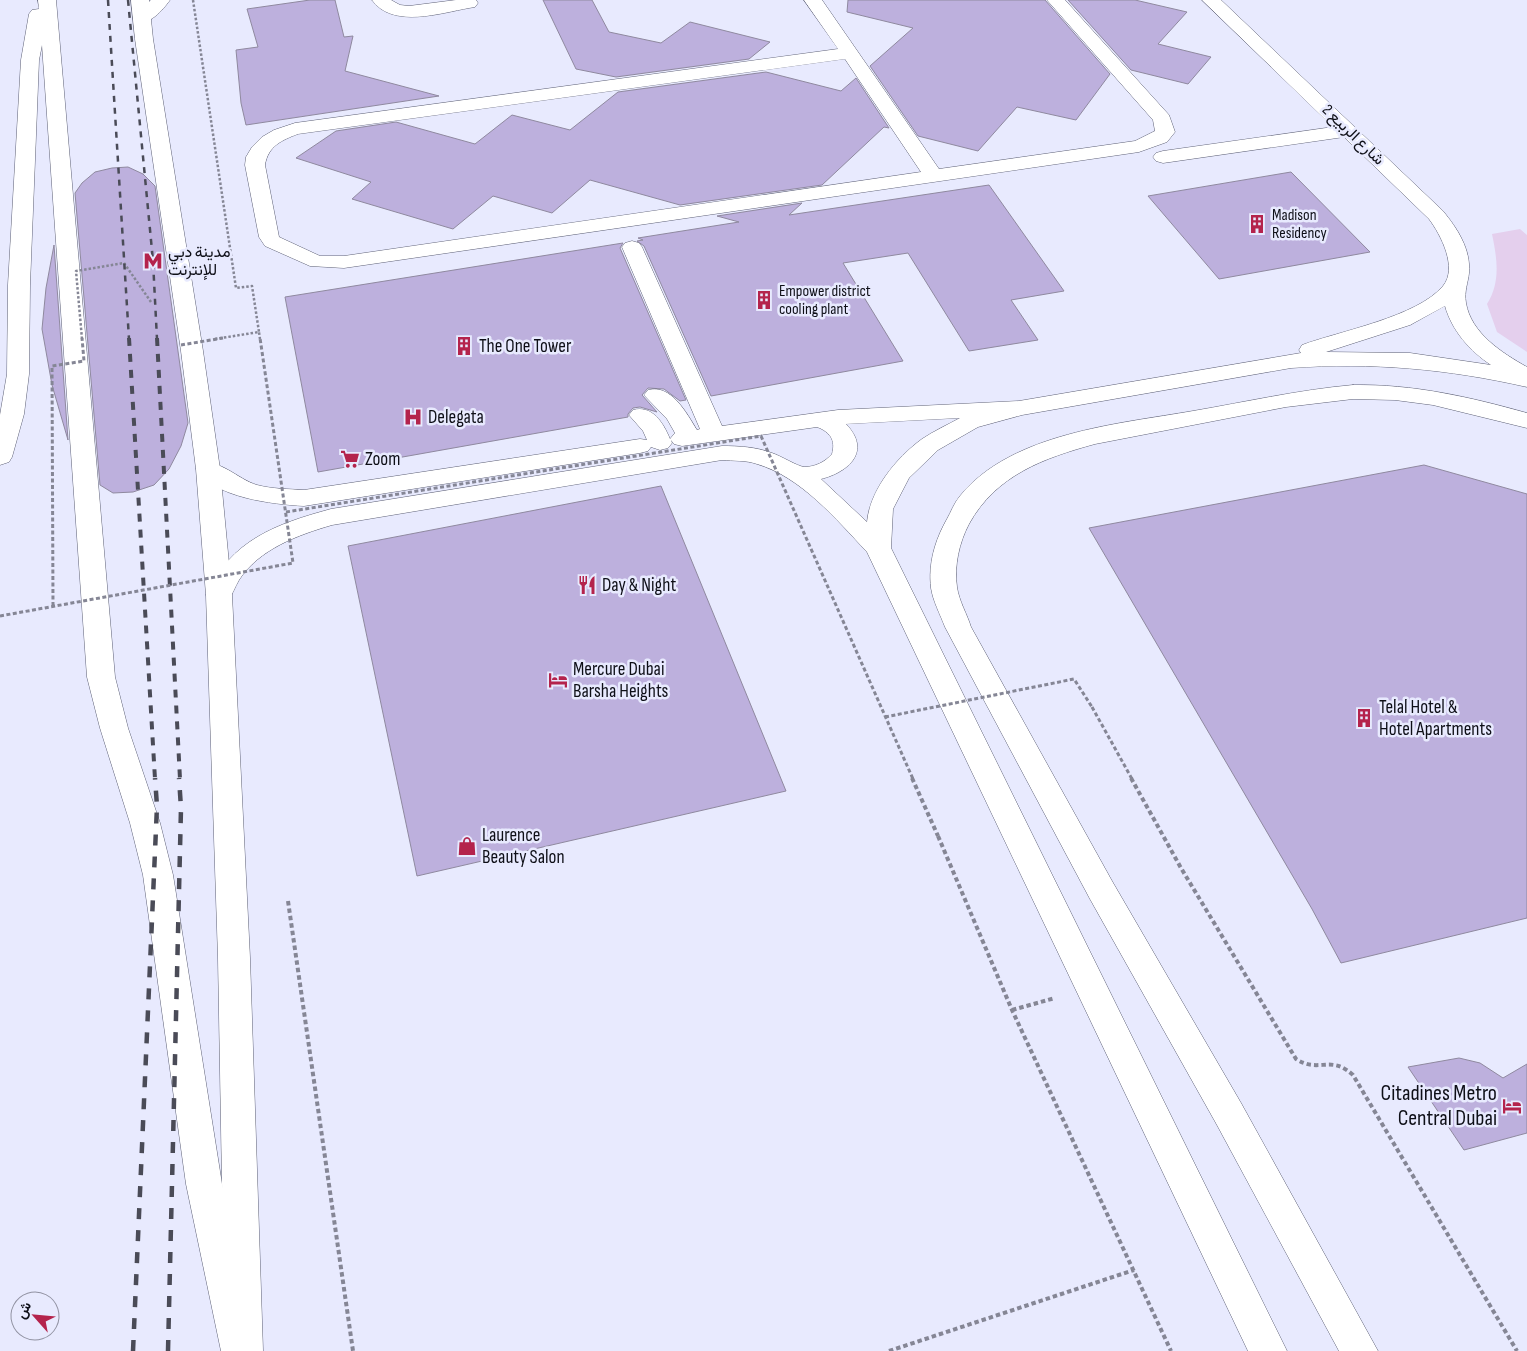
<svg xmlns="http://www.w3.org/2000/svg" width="1527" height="1351" viewBox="0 0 1527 1351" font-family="'Sofia Sans Condensed',Vazirmatn,sans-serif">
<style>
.green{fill:#e4cfed}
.building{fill:#bdb0dd;stroke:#8f899f}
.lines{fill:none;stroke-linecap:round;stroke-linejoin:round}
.minor-casing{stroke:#5e6176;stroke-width:1}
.major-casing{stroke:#5e6176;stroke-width:1}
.highway-casing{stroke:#5e6176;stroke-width:1}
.path-far2{stroke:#858695;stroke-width:2.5;stroke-dasharray:2.5 2;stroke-linecap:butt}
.path-far1{stroke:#858695;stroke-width:3;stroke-dasharray:4 2.5;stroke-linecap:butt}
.path{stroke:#858695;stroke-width:4;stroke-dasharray:4.5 3;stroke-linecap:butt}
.minor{fill:#fff;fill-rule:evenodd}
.major{fill:#fff;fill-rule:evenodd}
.highway{fill:#fff;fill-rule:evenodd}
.rail-far2{stroke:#4a4b57;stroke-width:2.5;stroke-dasharray:6 6;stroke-linecap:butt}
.rail-far1{stroke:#4a4b57;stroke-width:4;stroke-dasharray:8 8;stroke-linecap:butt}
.rail{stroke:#4a4b57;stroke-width:4.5;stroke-dasharray:11 11;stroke-linecap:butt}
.path-bridge-far2{stroke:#858695;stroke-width:2.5;stroke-dasharray:2.5 2;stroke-linecap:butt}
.path-bridge-far1{stroke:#858695;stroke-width:3;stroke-dasharray:4 2.5;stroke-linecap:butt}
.path-bridge{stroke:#858695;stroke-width:4;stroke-dasharray:4.5 3;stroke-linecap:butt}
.labels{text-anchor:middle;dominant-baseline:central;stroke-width:5;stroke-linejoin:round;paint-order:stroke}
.far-street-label{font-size:16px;fill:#0e0f17;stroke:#e8eafe}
.far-poi-label{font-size:16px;fill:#0e0f17;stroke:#e8eafe;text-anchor:start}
.poi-label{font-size:19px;fill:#0e0f17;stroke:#e8eafe;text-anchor:start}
.near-poi-label{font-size:22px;fill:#0e0f17;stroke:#e8eafe;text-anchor:end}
</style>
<rect width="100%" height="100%" fill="#e8eafe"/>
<!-- green -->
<path class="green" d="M 1520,229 L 1527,235 L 1527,352 L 1497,332 L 1487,304 C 1501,282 1497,258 1492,234 Z"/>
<!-- building -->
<path class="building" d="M 310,0 L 335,0 L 344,37 L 353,36 L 345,71 L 439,96 L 246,125 L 241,103 L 236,50 L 258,47 L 247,9 Z
M 543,0 L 592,0 L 609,32 L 661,43 L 690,22 L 770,42 L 749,59 L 616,77 L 576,69 Z
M 848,0 L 1045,0 L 1110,74 L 1076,120 L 1017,107 L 978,151 L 918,136 L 870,66 L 913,28 L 847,12 Z
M 1068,0 L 1135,0 L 1187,12 L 1158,44 L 1211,57 L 1188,84 L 1131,70 Z
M 766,72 L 841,91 L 856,78 L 889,128 L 884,127 L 822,185 L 680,205 L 590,180 L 552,213 L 493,196 L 453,229 L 352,199 L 371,182 L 296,158 L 336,131 L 396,122 L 475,144 L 512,115 L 570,130 L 618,92 Z
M 128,167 L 143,174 L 155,186 L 188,423 L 181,446 L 169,469 L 154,485 L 133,492 L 113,493 L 100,485 L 75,193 L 82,183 L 95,172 L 112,168 Z
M 1291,172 L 1370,252 L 1219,279 L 1148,196 Z
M 989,185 L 1064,291 L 1011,300 L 1038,340 L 969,351 L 908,253 L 843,263 L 903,361 L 711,396 L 644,246 L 637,241 L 643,240 L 638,238 L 739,222 L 717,216 L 802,203 L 789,215 Z
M 623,243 L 620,248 L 686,400 L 680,401 L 664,389 L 648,388 L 642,395 L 657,412 L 640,407 L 633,408 L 628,414 L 628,417 L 318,472 L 285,297 Z
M 54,245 L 68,440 L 52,385 L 42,329 L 46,288 Z
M 1424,465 L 1527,494 L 1527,918 L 1341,963 L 1312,909 L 1089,528 Z
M 661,486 L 786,791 L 417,876 L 348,546 Z
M 1459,1058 L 1480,1063 L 1503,1078 L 1527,1064 L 1527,1133 L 1464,1150 L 1408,1067 Z"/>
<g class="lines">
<!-- minor casing -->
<g class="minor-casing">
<path id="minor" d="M 151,0 L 170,0 C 162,11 150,25 136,22 L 133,18 Z
M 372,0 L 391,0 L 400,5 L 409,6 L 456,0 L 476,0 L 478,3 L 475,7 L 469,8 C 441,13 392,29 372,0 Z
M 804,0 L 822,0 L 939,169 L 1135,141 L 1155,131 L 1153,120 L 1047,0 L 1065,0 L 1169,115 L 1175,132 L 1167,142 L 1139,152 L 344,268 L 310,266 L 265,246 L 259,237 L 245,165 L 246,157 L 252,147 L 262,137 L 274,130 L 295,123 L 838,49 ZM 845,59 L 921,172 L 344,256 L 320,256 L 279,237 L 265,165 C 268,146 282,140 298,134 Z
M 1202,0 L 1221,0 L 1443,211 C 1457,228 1471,249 1469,273 C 1468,283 1464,291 1466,303 C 1471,333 1502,353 1527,367 L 1527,387 C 1448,369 1372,362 1291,368 L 1022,415 L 978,427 L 938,450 L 909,478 L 893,509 L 891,548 L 1287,1351 L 1248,1351 L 867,552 C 836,519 801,477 757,464 C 746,460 733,461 722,460 L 332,525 C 298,535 259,549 239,580 C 235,587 232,595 228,601 L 219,604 L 210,601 L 206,595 C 231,540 276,524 331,509 L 722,446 C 739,446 756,447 772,453 C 781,456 797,466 804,467 C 815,467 825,462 832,454 C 836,440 830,432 817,427 L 682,446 L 674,444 L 671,440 L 672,443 L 668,448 L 660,450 L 651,447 L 648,451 L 640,453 L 304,506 C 272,504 215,498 196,469 L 199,464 C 220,458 237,479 257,485 C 272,489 288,489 304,490 L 640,439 L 647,440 L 643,431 L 629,415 L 633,410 C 652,405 663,422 670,439 L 675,433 L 667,419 L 644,395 L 648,390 C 671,384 686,412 697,430 L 700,429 L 622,247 L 625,243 L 632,241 L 639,243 L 642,247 L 722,426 L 838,410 L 1019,401 L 1301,353 L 1299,350 L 1302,345 C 1340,331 1417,317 1443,286 C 1458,268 1441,235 1429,219 L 1344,137 L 1163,163 L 1156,161 L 1153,157 L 1156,153 L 1163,151 L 1333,127 ZM 1445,306 C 1452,331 1470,351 1491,365 L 1410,353 L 1326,352 L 1410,325 ZM 960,418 C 947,425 934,431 922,439 C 896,458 870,490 867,522 L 821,479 C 849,472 872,451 846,424 Z
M 1353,385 C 1413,384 1470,397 1527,413 L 1527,428 L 1433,405 L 1395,400 L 1353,399 L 1286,407 L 1095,444 C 1044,458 996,475 969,524 C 959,543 954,566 957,587 C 959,601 967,614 971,627 L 1112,881 L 1241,1103 L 1378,1351 L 1339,1351 L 1217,1125 L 1090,899 L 945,627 C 940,614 933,601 931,588 C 928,564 935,540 947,519 C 951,512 954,503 960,496 C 1011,433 1118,424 1193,411 C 1246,402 1298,390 1353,385 Z"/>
</g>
<!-- major casing -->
<g class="major-casing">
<path id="major" d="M 131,0 L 149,0 L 153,39 L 203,351 L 220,469 L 232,595 L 250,958 L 263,1351 L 225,1351 L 218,958 L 206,595 L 196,469 L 181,351 L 135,39 Z"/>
</g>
<!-- highway casing -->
<g class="highway-casing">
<path id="highway" d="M 38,0 L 56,0 L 115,677 L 128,728 L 160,823 L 173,875 L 222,1184 L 259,1351 L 221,1351 L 186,1184 L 143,875 L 130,823 L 100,728 L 87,677 L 42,45 L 39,60 L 30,285 L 29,374 L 24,414 L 12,457 L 9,462 L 0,465 L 0,415 L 7,374 L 8,285 L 21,60 L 29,14 L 32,10 L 39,9 Z"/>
</g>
<!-- path-far2 -->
<path class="path-far2" d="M 193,0 L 236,288 L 252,286 L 259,332
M 124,263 L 151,302"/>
<!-- path-far1 -->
<path class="path-far1" d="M 1092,707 L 1132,779"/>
<!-- path -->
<path class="path" d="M 1131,778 L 1181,868 L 1296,1059 C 1319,1074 1330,1054 1353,1075 L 1517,1351
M 938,836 L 1012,1010 L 1171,1351
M 288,901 L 353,1351
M 1012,1010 L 1055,998
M 889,1351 L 1134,1270"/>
<!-- minor -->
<use href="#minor" class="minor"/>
<!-- major -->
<use href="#major" class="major"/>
<!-- highway -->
<use href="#highway" class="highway"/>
<!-- rail-far2 -->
<path class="rail-far2" d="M 108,0 L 129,339
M 128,0 L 153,261 L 157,339"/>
<!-- rail-far1 -->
<path class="rail-far1" d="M 129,338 L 155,779
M 157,338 L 180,779"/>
<!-- rail -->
<path class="rail" d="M 133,1351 L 157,806 L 155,778
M 168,1351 L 181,808 L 179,778"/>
<!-- path-bridge-far2 -->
<path class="path-bridge-far2" d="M 82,339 L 76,271 L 124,263
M 215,339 L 259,332 L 260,339"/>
<!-- path-bridge-far1 -->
<path class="path-bridge-far1" d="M 181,345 L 223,338
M 286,512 L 761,436 L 913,779
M 53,606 L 52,366 L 84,361 L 82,338
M 0,616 L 293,563 L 260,338
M 885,717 L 1074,679 L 1092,707"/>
<!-- path-bridge -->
<path class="path-bridge" d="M 912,778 L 938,836"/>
</g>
<!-- icons -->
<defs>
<g id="building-bare" transform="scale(1.5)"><path d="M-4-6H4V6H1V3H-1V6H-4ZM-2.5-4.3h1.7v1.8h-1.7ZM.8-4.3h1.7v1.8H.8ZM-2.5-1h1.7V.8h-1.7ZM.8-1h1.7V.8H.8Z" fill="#b4234c" stroke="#e8eafe" stroke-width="2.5" paint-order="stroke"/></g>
<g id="metro-bare" transform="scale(1.5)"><path d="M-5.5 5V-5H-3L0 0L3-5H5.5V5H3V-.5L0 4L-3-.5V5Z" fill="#b4234c" stroke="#e8eafe" stroke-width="2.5" paint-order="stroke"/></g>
<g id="hospital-bare" transform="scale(1.5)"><path d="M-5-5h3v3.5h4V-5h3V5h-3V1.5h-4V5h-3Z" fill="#b4234c" stroke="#e8eafe" stroke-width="2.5" paint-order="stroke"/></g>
<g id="supermarket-bare" transform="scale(1.5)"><path d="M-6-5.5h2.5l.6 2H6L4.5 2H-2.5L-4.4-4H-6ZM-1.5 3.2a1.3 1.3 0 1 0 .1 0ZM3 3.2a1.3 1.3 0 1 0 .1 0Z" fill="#b4234c" stroke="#e8eafe" stroke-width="2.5" paint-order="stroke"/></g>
<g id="restaurant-bare" transform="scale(1.5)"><path d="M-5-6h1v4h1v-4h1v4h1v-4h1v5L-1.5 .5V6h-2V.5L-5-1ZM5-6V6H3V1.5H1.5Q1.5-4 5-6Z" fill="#b4234c" stroke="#e8eafe" stroke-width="2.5" paint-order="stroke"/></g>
<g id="hotel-bare" transform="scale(1.5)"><path d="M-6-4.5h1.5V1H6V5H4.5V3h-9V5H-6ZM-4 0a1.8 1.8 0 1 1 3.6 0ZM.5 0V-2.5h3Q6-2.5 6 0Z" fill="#b4234c" stroke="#e8eafe" stroke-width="2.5" paint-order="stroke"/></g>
<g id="shop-bare" transform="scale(1.5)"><path d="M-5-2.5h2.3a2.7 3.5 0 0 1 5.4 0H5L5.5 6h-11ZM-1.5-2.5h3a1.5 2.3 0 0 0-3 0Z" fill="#b4234c" stroke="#e8eafe" stroke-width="2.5" paint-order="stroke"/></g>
</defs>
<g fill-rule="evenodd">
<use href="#building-bare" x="1257" y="224"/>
<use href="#metro-bare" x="153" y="261"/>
<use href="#building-bare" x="764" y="300"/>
<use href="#building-bare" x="464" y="346"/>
<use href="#hospital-bare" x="413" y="417"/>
<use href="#supermarket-bare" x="350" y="459"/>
<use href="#restaurant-bare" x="587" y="585"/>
<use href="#hotel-bare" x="558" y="680"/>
<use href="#building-bare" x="1364" y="718"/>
<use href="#shop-bare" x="467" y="846"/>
<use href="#hotel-bare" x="1512" y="1106"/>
</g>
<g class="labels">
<!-- far-street labels -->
<g class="far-street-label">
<text transform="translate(1353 135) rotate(44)">شارع الربيع 2</text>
</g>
<!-- far-poi labels -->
<g class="far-poi-label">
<text x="1272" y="215">Madison<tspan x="1272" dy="18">Residency</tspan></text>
<text x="168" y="252">مدينة دبي<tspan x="168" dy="18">للإنترنت</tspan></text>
<text x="779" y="291">Empower district<tspan x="779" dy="18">cooling plant</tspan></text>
</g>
<!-- poi labels -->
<g class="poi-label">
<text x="479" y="346">The One Tower</text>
<text x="428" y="417">Delegata</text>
<text x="365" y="459">Zoom</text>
<text x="602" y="585">Day &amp; Night</text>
<text x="573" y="669">Mercure Dubai<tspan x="573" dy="22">Barsha Heights</tspan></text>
<text x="1379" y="707">Telal Hotel &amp;<tspan x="1379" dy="22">Hotel Apartments</tspan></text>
<text x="482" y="835">Laurence<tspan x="482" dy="22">Beauty Salon</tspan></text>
</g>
<!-- near-poi labels -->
<g class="near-poi-label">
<text x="1497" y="1093">Citadines Metro<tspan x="1497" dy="25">Central Dubai</tspan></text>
</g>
</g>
<!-- north arrow -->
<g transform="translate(35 1316) rotate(297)"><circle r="24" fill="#e8eafe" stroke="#9192a2"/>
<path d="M0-4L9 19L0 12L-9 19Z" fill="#b4234c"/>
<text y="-8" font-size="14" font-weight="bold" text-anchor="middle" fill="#0e0f17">ش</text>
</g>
</svg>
